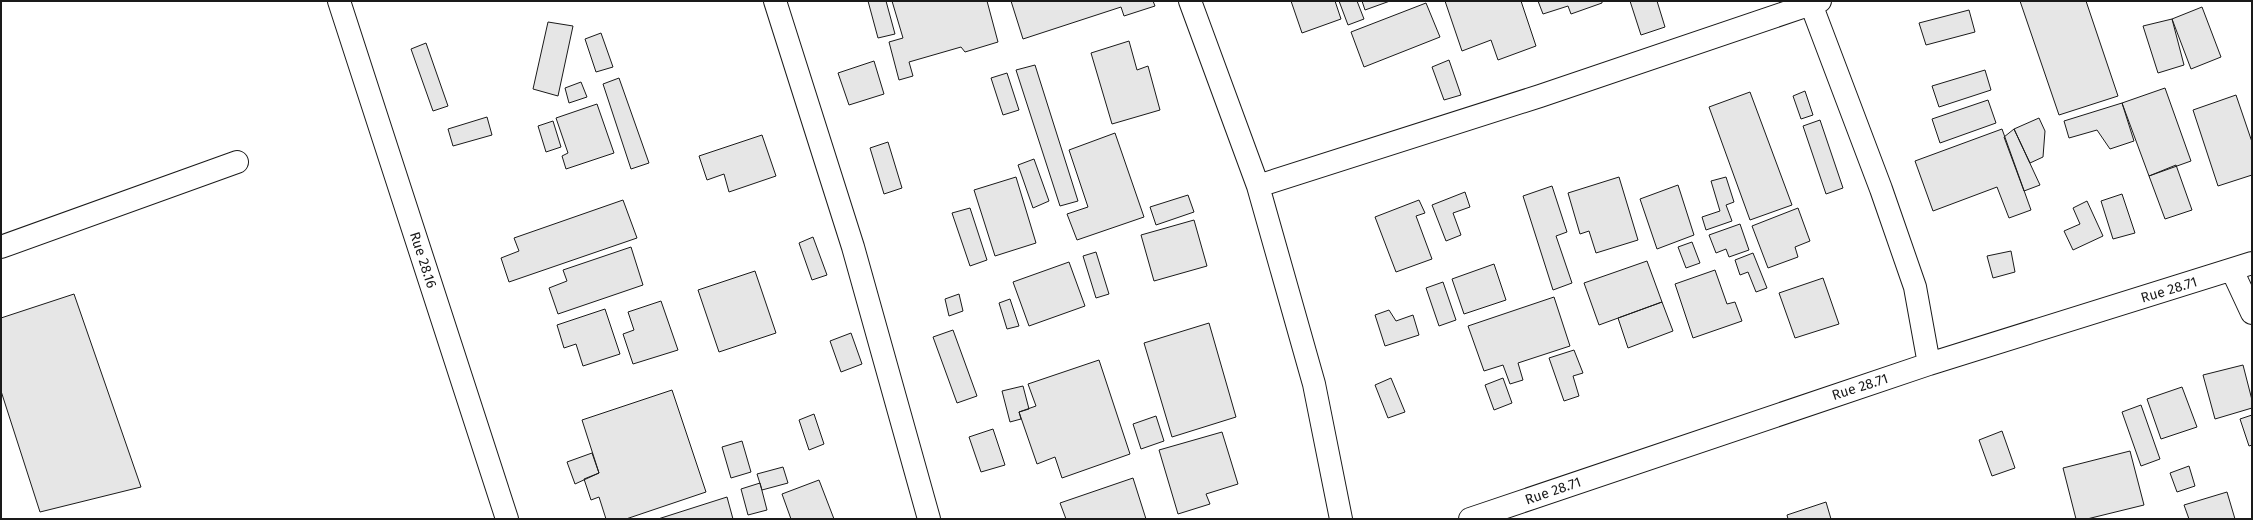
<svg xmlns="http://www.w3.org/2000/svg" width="2253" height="520" viewBox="0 0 2253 520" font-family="'Fira Sans',sans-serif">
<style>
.building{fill:#e6e6e6;stroke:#1a1a1a}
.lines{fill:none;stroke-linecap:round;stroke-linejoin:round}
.minor-casing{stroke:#1a1a1a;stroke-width:24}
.minor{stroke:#fff;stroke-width:22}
.labels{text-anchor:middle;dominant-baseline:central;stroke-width:3;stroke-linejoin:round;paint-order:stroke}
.street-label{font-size:14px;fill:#1a1a1a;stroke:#fff}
</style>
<rect width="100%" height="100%" fill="#fff"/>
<!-- building -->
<path class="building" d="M 868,1 L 886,1 L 895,34 L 878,38 Z
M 892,1 L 987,1 L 998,42 L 965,52 L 961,47 L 909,62 L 913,76 L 899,80 L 889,42 L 903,38 Z
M 1011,1 L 1153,1 L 1155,6 L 1124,16 L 1121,7 L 1023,39 Z
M 1291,1 L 1335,1 L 1341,19 L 1302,33 Z
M 1339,1 L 1357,1 L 1364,19 L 1348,25 Z
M 1362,1 L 1390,1 L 1365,10 Z
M 1445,1 L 1521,1 L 1536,46 L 1498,60 L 1491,40 L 1462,51 Z
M 1538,1 L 1602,1 L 1602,3 L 1571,14 L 1568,6 L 1543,14 Z
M 1630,1 L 1657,1 L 1665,27 L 1641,35 Z
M 2020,1 L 2086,1 L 2118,96 L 2059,115 Z
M 1426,3 L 1440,37 L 1364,67 L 1351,32 Z
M 2202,7 L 2221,57 L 2191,69 L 2172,19 Z
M 1969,10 L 1975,32 L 1926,45 L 1919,23 Z
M 2172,19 L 2184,65 L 2158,73 L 2143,26 Z
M 548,22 L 573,26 L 558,96 L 533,89 Z
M 601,33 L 613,67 L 596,72 L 585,39 Z
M 1129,41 L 1137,70 L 1148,66 L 1160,110 L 1112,124 L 1091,53 Z
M 426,43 L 448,106 L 433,111 L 411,49 Z
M 1449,60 L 1461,95 L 1444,100 L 1432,67 Z
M 874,61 L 884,94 L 849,105 L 838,73 Z
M 1035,65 L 1078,201 L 1060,206 L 1016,70 Z
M 1985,70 L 1991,90 L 1939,107 L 1932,86 Z
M 1007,73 L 1019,110 L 1003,115 L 991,78 Z
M 619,78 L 649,163 L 631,169 L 603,84 Z
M 581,82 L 587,97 L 569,103 L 565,88 Z
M 2165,88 L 2191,161 L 2149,176 L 2122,103 Z
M 1805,91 L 1813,115 L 1801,119 L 1793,96 Z
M 1750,92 L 1792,205 L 1750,220 L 1709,107 Z
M 2236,95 L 2252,142 L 2252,175 L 2218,186 L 2193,110 Z
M 1988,100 L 1996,123 L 1940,143 L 1932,119 Z
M 2122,103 L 2134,141 L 2110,149 L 2097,130 L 2069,138 L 2064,121 Z
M 597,104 L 614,153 L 566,169 L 562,156 L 568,153 L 556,118 Z
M 487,117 L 492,135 L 453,146 L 448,129 Z
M 2039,118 L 2045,131 L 2043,157 L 2030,163 L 2014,129 Z
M 1820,120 L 1843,188 L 1826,194 L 1803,126 Z
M 553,121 L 561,147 L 546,152 L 538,126 Z
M 2002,129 L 2031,210 L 2009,218 L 1997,187 L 1933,211 L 1915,161 Z
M 2014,129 L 2040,185 L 2024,191 L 2004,137 Z
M 1115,133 L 1144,217 L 1077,240 L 1067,214 L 1088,207 L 1069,150 Z
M 762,135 L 776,176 L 729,192 L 724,174 L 707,180 L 699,156 Z
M 888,142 L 902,188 L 884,194 L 870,148 Z
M 1034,159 L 1049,201 L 1033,208 L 1018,165 Z
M 2176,165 L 2192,210 L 2165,219 L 2149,176 Z
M 1016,177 L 1036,243 L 995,256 L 974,190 Z
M 1619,177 L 1638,240 L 1596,253 L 1589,231 L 1580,234 L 1568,193 Z
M 1726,177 L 1734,202 L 1726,205 L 1732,221 L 1706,230 L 1702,217 L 1720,211 L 1711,181 Z
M 1678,185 L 1694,235 L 1657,249 L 1640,199 Z
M 1552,186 L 1567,232 L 1556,236 L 1572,283 L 1553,290 L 1523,196 Z
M 1465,192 L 1470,207 L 1453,213 L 1461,235 L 1446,241 L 1432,205 Z
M 2122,194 L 2135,233 L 2113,239 L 2101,201 Z
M 1188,195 L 1194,212 L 1156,225 L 1150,207 Z
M 623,200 L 637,238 L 509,282 L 501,258 L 519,251 L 514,238 Z
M 1419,200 L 1425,213 L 1416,216 L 1432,259 L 1396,272 L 1375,217 Z
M 2087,201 L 2103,236 L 2073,250 L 2064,231 L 2080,224 L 2073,208 Z
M 970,208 L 987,260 L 970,266 L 952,213 Z
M 1798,208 L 1810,241 L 1795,247 L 1798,257 L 1768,268 L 1752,226 Z
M 1194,220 L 1207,266 L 1154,281 L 1141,235 Z
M 1740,224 L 1749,250 L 1729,257 L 1726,249 L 1716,253 L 1709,235 Z
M 813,237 L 827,275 L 812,280 L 799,243 Z
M 1692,242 L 1700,263 L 1686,268 L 1678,247 Z
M 631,247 L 643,285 L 558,314 L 549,288 L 567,281 L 563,270 Z
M 2011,251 L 2015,272 L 1993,278 L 1987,256 Z
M 1096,252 L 1109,294 L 1096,298 L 1083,256 Z
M 1753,253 L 1767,288 L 1756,292 L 1748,272 L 1740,275 L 1735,260 Z
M 1647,261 L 1662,302 L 1599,325 L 1584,283 Z
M 1069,262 L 1085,306 L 1029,326 L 1013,282 Z
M 1494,264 L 1506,300 L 1464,314 L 1452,279 Z
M 1715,270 L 1727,304 L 1735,302 L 1742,321 L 1693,338 L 1675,284 Z
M 755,271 L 776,333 L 719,352 L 698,290 Z
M 1823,278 L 1839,324 L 1795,338 L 1779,293 Z
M 1443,282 L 1456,320 L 1439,326 L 1426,288 Z
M 74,294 L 141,487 L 40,512 L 1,391 L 1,318 Z
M 959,294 L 963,311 L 949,316 L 945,299 Z
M 1554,297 L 1570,346 L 1518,363 L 1523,380 L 1510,384 L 1503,365 L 1484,371 L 1468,326 Z
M 1010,299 L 1019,326 L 1007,329 L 999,303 Z
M 661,301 L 678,350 L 633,364 L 623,334 L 634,330 L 628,312 Z
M 1662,302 L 1673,331 L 1628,348 L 1618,318 Z
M 605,309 L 620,354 L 583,366 L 576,344 L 564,348 L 557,325 Z
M 1389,310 L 1396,321 L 1413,315 L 1419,335 L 1385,346 L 1375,315 Z
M 1209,323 L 1236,417 L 1172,437 L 1144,343 Z
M 953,330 L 977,396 L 957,403 L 933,337 Z
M 851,333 L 862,364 L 841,372 L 830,341 Z
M 1574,350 L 1583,373 L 1573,376 L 1579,396 L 1564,401 L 1549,358 Z
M 1099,360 L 1130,454 L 1062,478 L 1055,457 L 1037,464 L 1019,412 L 1036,406 L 1028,384 Z
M 2243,365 L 2252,400 L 2252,408 L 2215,419 L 2203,375 Z
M 1391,378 L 1405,412 L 1388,418 L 1375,385 Z
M 1503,378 L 1512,403 L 1494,410 L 1485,385 Z
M 1023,386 L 1029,409 L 1019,412 L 1021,419 L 1010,422 L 1002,391 Z
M 2182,387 L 2197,427 L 2161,439 L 2147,399 Z
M 672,390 L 706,492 L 626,519 L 606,519 L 599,497 L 591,500 L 584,479 L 599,473 L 582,420 Z
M 2141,405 L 2160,459 L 2141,466 L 2122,412 Z
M 814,414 L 824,444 L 809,450 L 799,420 Z
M 2252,415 L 2252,445 L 2249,446 L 2240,419 Z
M 1156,416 L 1164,441 L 1141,449 L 1133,424 Z
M 993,429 L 1005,465 L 981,472 L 969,437 Z
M 2002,431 L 2015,468 L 1992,476 L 1979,440 Z
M 1222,432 L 1238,484 L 1206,494 L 1210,504 L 1178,514 L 1159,450 Z
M 742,441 L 751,472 L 731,478 L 722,447 Z
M 2130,451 L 2144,505 L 2087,519 L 2076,519 L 2063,468 Z
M 592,453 L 599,473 L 575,484 L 567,462 Z
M 2189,466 L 2195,486 L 2177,492 L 2170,473 Z
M 783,467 L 788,483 L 762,490 L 757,474 Z
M 1133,478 L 1146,519 L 1066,519 L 1060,503 Z
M 819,480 L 834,519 L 791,519 L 782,494 Z
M 760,483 L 767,510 L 748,515 L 741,489 Z
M 2227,492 L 2235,519 L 2189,519 L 2184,505 Z
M 727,497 L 733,519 L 658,519 Z
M 1826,502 L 1831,519 L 1788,519 L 1787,515 Z"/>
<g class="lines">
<!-- minor casing -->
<g class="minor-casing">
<path id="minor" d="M 339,1 L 507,519
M 775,1 L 853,247 L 929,519
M 1190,1 L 1258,186 L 1314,384 L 1341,519
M 1811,4 L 1881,189 L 1915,287 L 1929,364
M 1258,186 L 1540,96 L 1820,1
M 1,247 L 237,162
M 2232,270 L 2252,313
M 1470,519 L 1929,364 L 2252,263"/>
</g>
<!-- minor -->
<use href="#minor" class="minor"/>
</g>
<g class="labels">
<!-- street labels -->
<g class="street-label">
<text transform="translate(423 260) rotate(72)">Rue 28.16</text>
<text transform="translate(2169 290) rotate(-17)">Rue 28.71</text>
<text transform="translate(1860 387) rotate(-18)">Rue 28.71</text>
<text transform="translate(1553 491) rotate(-19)">Rue 28.71</text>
</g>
</g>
<!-- border -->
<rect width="2253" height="520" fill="none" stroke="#1a1a1a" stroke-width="4"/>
</svg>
